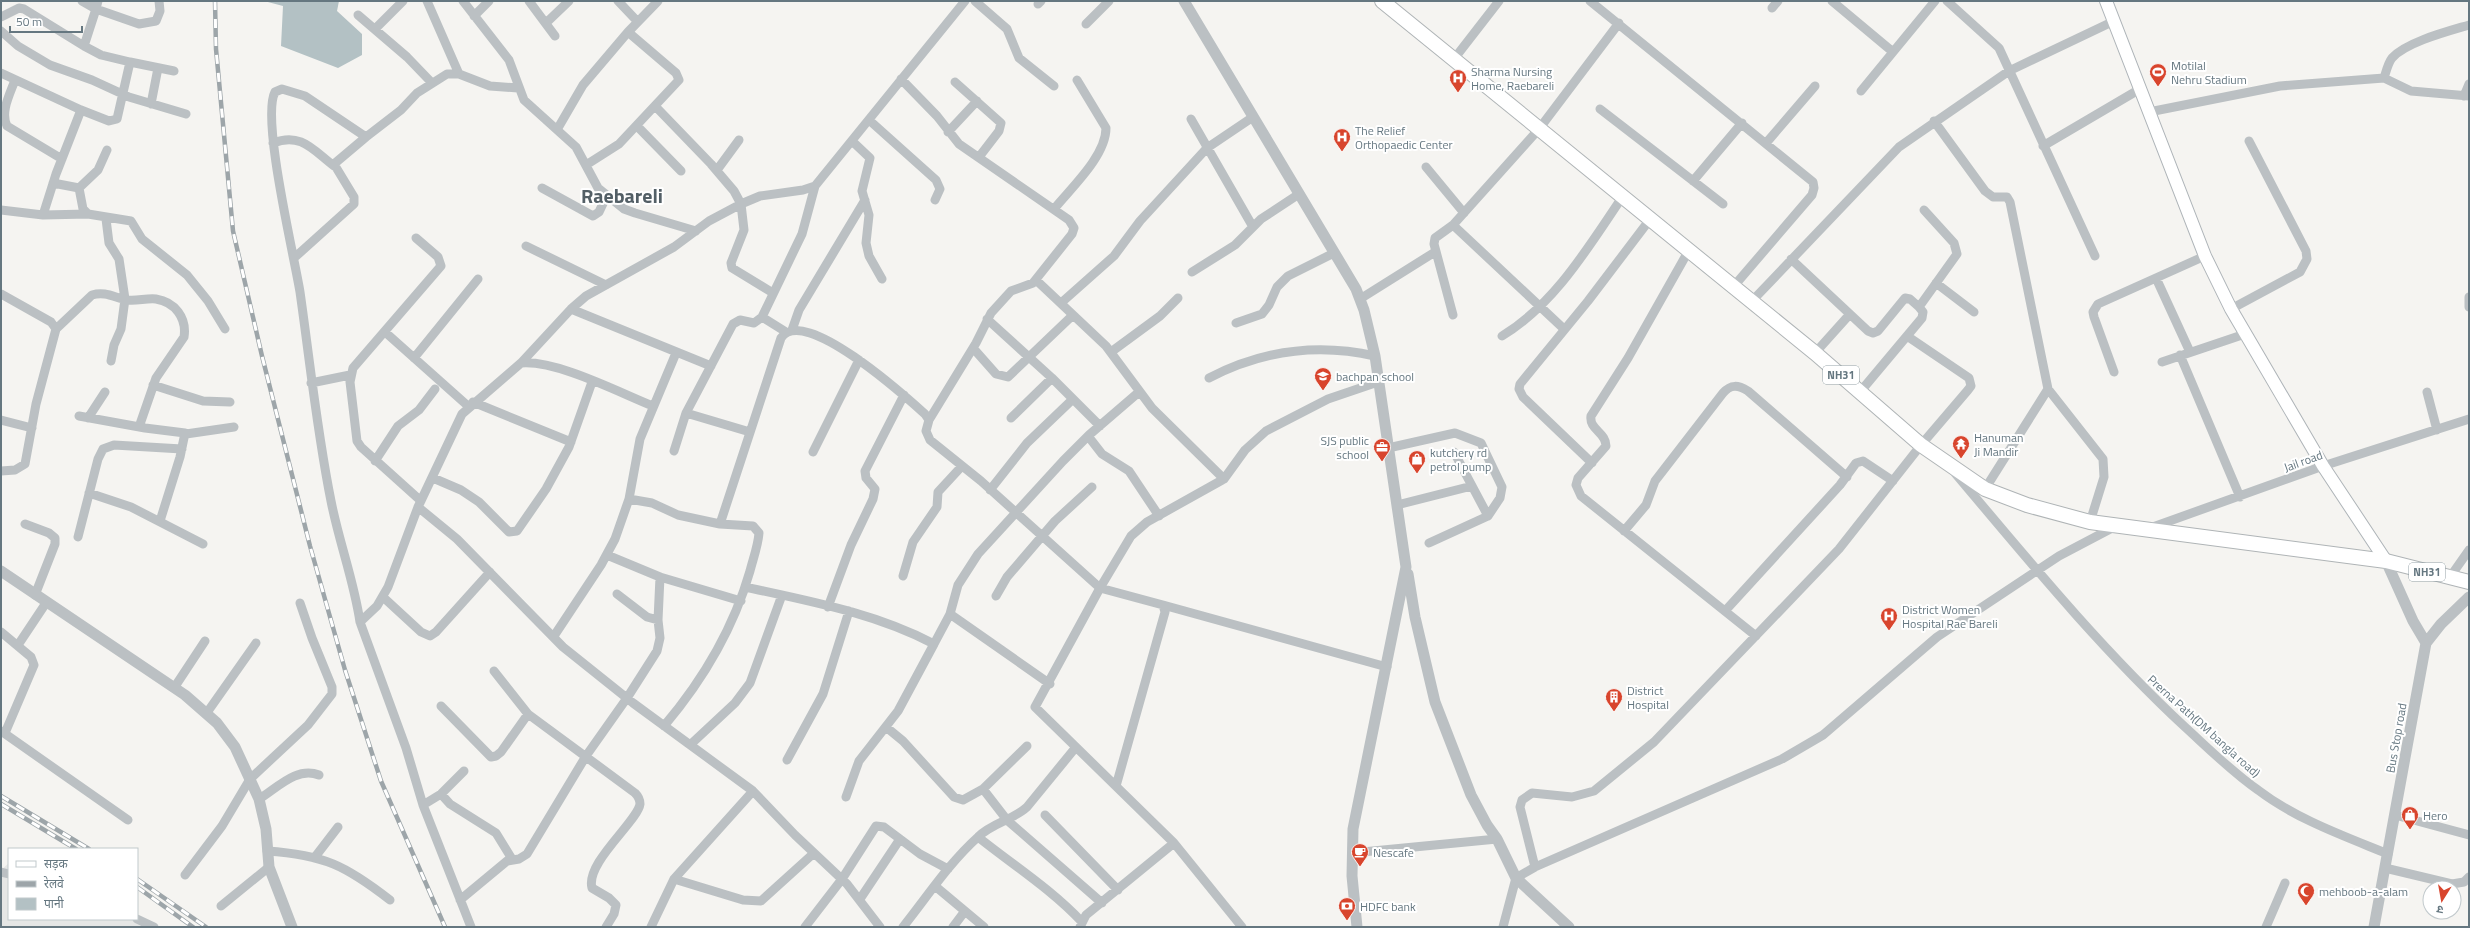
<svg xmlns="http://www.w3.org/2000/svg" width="2470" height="928" viewBox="0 0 2470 928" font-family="'Titillium Web','Noto Sans Devanagari',sans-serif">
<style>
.built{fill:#e5e6e5}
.water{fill:#b3c1c4}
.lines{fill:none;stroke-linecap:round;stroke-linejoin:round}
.secondary-casing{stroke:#aeb4b8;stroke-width:14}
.trunk-casing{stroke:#afb4b6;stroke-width:16}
.minor{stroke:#bbc0c3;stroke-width:9}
.tertiary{stroke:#bbc0c3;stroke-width:11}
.secondary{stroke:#fff;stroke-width:12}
.trunk{stroke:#fff;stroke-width:14}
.rail-casing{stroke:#9da5a9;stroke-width:4.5}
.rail{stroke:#fff;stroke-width:3;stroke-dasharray:9;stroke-linecap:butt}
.labels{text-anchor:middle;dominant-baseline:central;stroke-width:4;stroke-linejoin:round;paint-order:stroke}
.shield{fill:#fff;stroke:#93a0a6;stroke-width:1}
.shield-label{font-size:11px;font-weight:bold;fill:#657780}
.poi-label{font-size:12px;fill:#657780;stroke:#fff;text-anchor:start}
.street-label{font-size:12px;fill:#657780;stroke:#fff}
.town-label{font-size:20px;font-weight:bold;fill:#535f66;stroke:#fff}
</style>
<rect width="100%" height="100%" fill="#f5f4f1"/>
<!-- built -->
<path class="built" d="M 9,863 L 9,919 L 137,919 L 150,927 L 1,927 L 1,870 Z"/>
<!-- water -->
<path class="water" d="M 264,1 L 339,1 L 337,11 L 362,34 L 362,55 L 338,68 L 281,46 L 283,6 Z"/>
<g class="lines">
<!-- secondary casing -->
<g class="secondary-casing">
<path id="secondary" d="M 2106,1 L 2205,256 L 2231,309 L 2323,466 L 2386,561"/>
</g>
<!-- trunk casing -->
<g class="trunk-casing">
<path id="trunk" d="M 1382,1 L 1815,353 L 1921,445 L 1985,489 L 2027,505 L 2090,522 L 2386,561 L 2469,582"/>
</g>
<!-- minor -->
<path class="minor" d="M 98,1 L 96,9 L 139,24 L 156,21 L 160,11 L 159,1
M 427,1 L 459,74
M 463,1 L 509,60 L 524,100 L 576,147 L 598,188 L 624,209 L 635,213 L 696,231
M 529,1 L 555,36
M 618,1 L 637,21
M 975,1 L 1007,29 L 1019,58 L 1054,86
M 1590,1 L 1813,182 L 1814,188 L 1812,195 L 1734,286
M 1832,1 L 1893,52
M 1947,1 L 1999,48 L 2095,256
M 1038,4 L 1041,1
M 1772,8 L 1778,1
M 358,15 L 407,57 L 432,83
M 474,16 L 489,1
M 1,17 L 19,8 L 24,9 L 84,46
M 546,23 L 569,1
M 1086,24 L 1109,1
M 375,29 L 403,1
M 1,31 L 18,46 L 50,65 L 92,80 L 129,97 L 186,114
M 1454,59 L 1499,1
M 130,62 L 174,71
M 1,73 L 81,110 L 109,121 L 117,119 L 130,62 L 101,55 L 84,46 L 96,9 L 82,1
M 2384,78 L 2411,91 L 2469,96
M 901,79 L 937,116 L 959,144 L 1069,220 L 1074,228 L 1072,234 L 1033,283 L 1011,291 L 991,313 L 976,343 L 929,420
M 15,80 C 10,94 0,112 7,126 L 62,159
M 955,82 L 1001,123 L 999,131 L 979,157
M 1861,91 L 1935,1
M 2464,96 L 2469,84
M 151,104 L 158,68
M 656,107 L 711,164 L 734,191 L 741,204 L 744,230 L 731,263 L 732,268 L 773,293
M 1600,109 L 1723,204
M 2149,112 L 2280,86 L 2384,78 C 2386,72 2388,63 2392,58 C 2406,42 2449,31 2469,25
M 1191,119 L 1253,227
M 869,120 L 936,180 L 940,189 L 935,200
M 1934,121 L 1985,191 L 1993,197 L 2007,197 L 2010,202 L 2048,389 L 2103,459 L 2104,477 L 2090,522
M 637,126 L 681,171
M 558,128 L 583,85 L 628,32
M 948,132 L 977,101
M 366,137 L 401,110 L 417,93 L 447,74 L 459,74 L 490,86 L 518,88
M 852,141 L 870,158 L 862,191 L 869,215 L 866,243 L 869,256 L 882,279
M 1767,142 L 1815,86
M 273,143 C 301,132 313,150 334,166
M 2043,146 L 2140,89
M 586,165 L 619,144 L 679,80 L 676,73 L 628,32 L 658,1
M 1426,167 L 1464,213
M 717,170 L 739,140
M 1693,181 L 1742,123
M 53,183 L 79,188 L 83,209 L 88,214 L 131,221 L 142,239 L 187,275 L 208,301 L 225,329
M 79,188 L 98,170 L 107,150
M 542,188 L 593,216 L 599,212 L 607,195
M 1054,209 C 1071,188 1106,156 1106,128 L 1077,80
M 1,210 L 43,215 L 88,214
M 43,215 L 56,174 L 81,110
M 106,219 L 109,243 L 119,259 L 125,299 L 121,329 L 114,345 L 111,361
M 1453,225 L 1435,238 L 1434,244 L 1453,315
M 416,238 L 438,257 L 441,266 L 353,368 L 350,382 L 357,441 L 361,447 L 421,501
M 526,246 L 606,285
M 1689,250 L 1628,358 L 1591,416 C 1589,430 1606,432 1606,446 L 1578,478 L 1576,485 L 1581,496 L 1756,636
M 294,258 L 354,204 L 354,197 L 334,164 L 366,137 L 305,96 L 282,89 L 275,92 C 261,118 294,255 300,292 C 310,362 317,432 331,501 C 339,542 354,581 360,622 L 377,606 L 388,587 L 418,507
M 1791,259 L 1868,331 L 1873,333 L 1878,331 L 1905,298 L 1910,299 L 1919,307
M 1192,272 L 1235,245 L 1261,219 L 1299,194
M 2156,278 L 2190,352
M 1036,280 L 1106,346 L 1152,408 L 1224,479
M 1936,283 L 1974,312
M 1,294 L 51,322 L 56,329 L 36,404 L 25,464 L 15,470 L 1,471
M 2469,297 L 2469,307
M 1360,299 L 1435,252
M 1752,301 L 1899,147 L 2009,71 L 2114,21
M 1061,303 L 1114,256 L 1140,221 L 1207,148 L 1253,117
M 571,309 L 711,366
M 2231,309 L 2300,272 L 2307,259 L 2306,251 L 2249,141
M 762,317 L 786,332
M 987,319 L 1052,378 L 1100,426
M 1236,323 L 1262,314 L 1269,305 L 1277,287 L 1288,276 L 1334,253
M 56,329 L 92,295 C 106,291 115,298 128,300 C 137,301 147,298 156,299 C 175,302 187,318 184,337 L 156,378 L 139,427
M 1564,329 L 1453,225 L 1539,129 L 1619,23
M 792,330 L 799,310 L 865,200
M 385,332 L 468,406
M 1502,336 C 1555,304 1589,246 1623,196
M 973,348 L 996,374 L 1008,377 L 1073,315
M 1111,352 L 1160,316 L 1178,298
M 1815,353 L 1850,314
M 2180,355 L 2240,497
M 414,358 L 478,279
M 2162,362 L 2245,334
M 521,363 C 557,360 618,392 653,406
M 2114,372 L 2094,317 L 2093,312 L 2098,304 L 2205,256
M 1209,378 C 1261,351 1318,343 1375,356
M 311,383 L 350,375
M 153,385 L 203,401 L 230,402
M 1860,392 L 1922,318 L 1923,312 L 1919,307 L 1957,254 L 1954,243 L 1924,210
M 2427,392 L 2437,430
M 473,402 L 571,442
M 686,413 L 750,432
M 79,416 L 145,428 L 185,433 L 180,457 L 160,521
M 88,418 L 105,392
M 1011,418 L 1052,378
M 1,420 L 32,428
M 186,434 L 234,427
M 1088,436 L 1102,454 L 1129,471 L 1159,516
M 1388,448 L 1455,433 L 1481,443 L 1502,487 L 1500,498 L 1488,516 L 1429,543
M 674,451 L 686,413 L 733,324 L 740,320 L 754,323 L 762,317 L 802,234 L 815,186
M 813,452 L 859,360
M 1454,452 L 1488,516
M 375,461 L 398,426 L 419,410 L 435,389
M 1592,463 L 1523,397 L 1519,389 L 1520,384 L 1588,301 L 1651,218
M 1955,473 C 2029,561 2101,649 2185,727 C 2208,748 2232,772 2258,790 C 2296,819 2344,836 2388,854
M 433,478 L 461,490 L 479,502 L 509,532 L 517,531 L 546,489 L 569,447 L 592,382
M 1985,489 L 2048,389
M 990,490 L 1027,443 L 1073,399
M 89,493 L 131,507 L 203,544
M 629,499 L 652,503 L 678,515 L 720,524
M 1397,505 L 1472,486
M 25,524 L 49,533 L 55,538 L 55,544 L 35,595
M 2150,528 L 2323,466 L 2469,419
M 1624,531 L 1646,505 L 1655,481 L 1723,393 C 1731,384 1738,385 1748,391 L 1847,477
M 78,537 L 98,459 L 103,449 L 114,445 L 182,449
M 903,576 L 913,542 L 937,507 L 938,492 L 962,466
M 660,577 L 741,601
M 2450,577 L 2469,550
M 745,587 C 809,601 875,613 934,644 L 950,614 L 1050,684
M 617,594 L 647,617 L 658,620
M 996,596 L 1007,577 L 1055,521 L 1092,487
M 383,597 L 421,632 L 430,636 L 436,632 L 490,572
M 1163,605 L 1387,667
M 828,607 L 851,545 L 873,499 L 875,489 L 866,478 L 865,471 L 904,395
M 1725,611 L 1840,485 L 1856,463 L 1863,461 L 1893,481
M 950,614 L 958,585 L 978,554 L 1063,461 L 1089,435 L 1139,392
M 360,622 L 406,748 L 423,805 L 471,927
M 1,632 L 31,657 L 34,665 L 5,733
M 554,636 L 601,565 L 615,539 L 629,499 L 640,439 L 676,353
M 18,645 L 46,603
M 494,671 L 528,714 L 635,793 C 638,796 640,799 640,804 C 638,821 585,863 592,888 L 609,898 L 616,905 L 614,914 L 606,927
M 174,688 L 205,641
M 441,706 L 491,757 L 496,756 L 501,752 L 528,714
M 206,714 L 256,643
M 664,726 C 703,680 733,630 750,571 C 753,559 758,546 759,533 L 753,526 L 720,524 L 781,338 C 803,304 905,396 925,414 L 929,420 L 926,431 L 930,440 L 981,481 L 1100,588 L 1035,707 L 1174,843 L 1242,927
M 886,727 L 903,741 L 954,797 L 963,800 L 983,789 L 1027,746
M 1,731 L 128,820
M 690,745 L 735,703 L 750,683 L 782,595
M 787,760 L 823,694 L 849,611
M 1116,786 L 1165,612 L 1163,605 L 1100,588 L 1131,536 L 1147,522 L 1224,479 L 1245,450 L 1266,431 L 1328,399 L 1378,382
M 983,789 L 1007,820 L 1102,903
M 753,791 L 795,835 L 847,884 L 880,927
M 441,794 L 450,804 L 496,833 L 512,859
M 846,797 L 859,761 L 898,711 L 934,644
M 259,799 C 277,788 297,766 319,775
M 423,805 L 441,794 L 464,771
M 1045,815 L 1118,890
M 2395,815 L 2469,835
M 978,837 C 1013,865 1051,889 1082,922
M 267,851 C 324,855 345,865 390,900
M 1352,853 L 1497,839
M 315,857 L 338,827
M 1535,867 L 1520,807 L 1522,800 L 1532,793 L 1572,797 L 1594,791 L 1654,742 L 1839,549 L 1921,445 L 1968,390 L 1971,386 L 1969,378 L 1907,336
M 2385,868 L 2452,884 L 2464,882 L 2469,877
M 1,872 L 9,874
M 185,875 L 222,826 L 250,779 L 308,725 L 332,694 L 332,687 L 312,638 L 300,603
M 674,879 L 743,900 L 761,901 L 814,853
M 935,886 L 984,927
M 860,899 L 900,839
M 460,900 L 507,861 L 519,859 L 527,854 L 586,756 L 627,698 L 657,651 L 660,638 L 658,620 L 660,577 L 607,555
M 221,906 L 269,867
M 137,919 L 154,927
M 651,927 L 674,879 L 753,791 L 633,703 L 563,647 L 457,539 L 418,507 L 462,414 L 521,363 L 571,309 L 586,296 L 674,247 L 709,221 L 741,204 L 760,196 L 803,190 L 815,186 L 965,1
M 805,927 L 842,879 L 876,826 L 884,827 L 920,854 L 948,869
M 903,927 C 927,897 949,863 978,837 C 992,823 1013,820 1027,807 L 1076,747
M 953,927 L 965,911
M 1080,927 L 1086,915 L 1174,843
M 1503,927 L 1516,878 L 1535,867 L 1782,759 L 1823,735 L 1937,637 L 2059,556 L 2116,526
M 2266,927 L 2285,883"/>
<!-- tertiary -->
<path class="tertiary" d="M 1184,1 L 1356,289 L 1364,310 L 1375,356 L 1406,567 L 1353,829 L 1352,876 L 1357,927
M 1,571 L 185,695 L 217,723 L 235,747 L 259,799 L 266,829 L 269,867 L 292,927
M 1408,574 L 1415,617 L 1435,702 L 1471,795 L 1487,825 L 1497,839 L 1516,878 L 1569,927
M 2426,643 L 2441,624 L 2469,597
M 2374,927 L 2426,643 L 2413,621 L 2386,561"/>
<!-- secondary -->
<use href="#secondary" class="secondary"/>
<!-- trunk -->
<use href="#trunk" class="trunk"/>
<!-- rail casing -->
<g class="rail-casing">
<path id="rail" d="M 215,1 L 216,49 L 233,231 L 262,356 L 310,546 L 345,670 L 381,781 L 445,927
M 1,796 L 89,849
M 1,804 L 76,849
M 137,879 L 206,927
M 137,887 L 193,927"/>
</g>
<!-- rail -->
<use href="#rail" class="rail"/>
</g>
<!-- icons -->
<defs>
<g id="stadium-pin" transform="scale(0.9)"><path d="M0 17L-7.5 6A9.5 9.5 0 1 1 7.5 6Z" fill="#d8452d" stroke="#fff"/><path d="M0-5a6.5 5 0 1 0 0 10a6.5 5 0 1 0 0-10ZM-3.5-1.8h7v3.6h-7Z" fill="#fff"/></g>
<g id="hospital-pin" transform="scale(0.9)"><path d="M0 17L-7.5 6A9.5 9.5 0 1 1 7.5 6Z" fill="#d8452d" stroke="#fff"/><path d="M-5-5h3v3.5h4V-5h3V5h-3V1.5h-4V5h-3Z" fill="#fff"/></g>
<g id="school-pin" transform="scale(0.9)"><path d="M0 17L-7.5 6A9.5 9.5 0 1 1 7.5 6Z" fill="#d8452d" stroke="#fff"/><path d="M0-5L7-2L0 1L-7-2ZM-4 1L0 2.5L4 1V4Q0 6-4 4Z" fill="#fff"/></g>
<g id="temple-pin" transform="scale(0.9)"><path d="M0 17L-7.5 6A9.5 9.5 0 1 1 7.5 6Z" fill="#d8452d" stroke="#fff"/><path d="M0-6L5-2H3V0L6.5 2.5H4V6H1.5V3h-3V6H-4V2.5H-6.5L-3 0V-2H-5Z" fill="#fff"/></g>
<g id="office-pin" transform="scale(0.9)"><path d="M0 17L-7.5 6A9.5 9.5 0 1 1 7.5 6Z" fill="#d8452d" stroke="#fff"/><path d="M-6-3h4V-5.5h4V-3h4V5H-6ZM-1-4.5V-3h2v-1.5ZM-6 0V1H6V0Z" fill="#fff"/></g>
<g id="shop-pin" transform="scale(0.9)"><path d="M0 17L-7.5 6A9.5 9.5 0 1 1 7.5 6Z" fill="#d8452d" stroke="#fff"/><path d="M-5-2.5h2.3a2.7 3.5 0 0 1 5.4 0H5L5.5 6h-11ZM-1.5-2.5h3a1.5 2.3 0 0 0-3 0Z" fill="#fff"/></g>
<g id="building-pin" transform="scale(0.9)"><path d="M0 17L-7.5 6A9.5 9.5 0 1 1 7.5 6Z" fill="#d8452d" stroke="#fff"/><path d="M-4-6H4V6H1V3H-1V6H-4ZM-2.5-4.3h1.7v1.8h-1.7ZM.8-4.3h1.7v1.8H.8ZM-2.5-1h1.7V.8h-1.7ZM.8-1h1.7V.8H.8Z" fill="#fff"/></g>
<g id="cafe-pin" transform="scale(0.9)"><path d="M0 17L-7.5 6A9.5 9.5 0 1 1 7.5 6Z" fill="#d8452d" stroke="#fff"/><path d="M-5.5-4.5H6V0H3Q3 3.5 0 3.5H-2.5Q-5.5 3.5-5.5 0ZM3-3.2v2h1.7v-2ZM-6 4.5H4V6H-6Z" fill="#fff"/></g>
<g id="mosque-pin" transform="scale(0.9)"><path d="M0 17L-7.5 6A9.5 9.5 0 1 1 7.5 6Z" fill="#d8452d" stroke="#fff"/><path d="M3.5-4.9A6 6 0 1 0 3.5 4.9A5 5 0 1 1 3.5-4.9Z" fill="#fff"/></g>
<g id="bank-pin" transform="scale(0.9)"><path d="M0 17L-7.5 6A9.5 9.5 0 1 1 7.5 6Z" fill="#d8452d" stroke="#fff"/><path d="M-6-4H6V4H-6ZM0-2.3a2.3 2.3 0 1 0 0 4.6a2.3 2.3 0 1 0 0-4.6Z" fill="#fff"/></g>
</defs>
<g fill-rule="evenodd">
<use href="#stadium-pin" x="2158" y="72"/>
<use href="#hospital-pin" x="1458" y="78"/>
<use href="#hospital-pin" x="1342" y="137"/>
<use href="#school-pin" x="1323" y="376"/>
<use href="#temple-pin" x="1961" y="444"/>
<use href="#office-pin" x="1382" y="447"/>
<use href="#shop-pin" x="1417" y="459"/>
<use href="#hospital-pin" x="1889" y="616"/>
<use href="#building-pin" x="1614" y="697"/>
<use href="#shop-pin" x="2410" y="815"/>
<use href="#cafe-pin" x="1360" y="852"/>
<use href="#mosque-pin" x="2306" y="891"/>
<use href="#bank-pin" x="1347" y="906"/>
</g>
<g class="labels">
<!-- shield labels -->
<g class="shield">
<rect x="1823" y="366" width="36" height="18" rx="3"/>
<rect x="2409" y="563" width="36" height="18" rx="3"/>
</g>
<g class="shield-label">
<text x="1841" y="375">NH31</text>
<text x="2427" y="572">NH31</text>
</g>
<!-- poi labels -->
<g class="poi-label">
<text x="2171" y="65">Motilal<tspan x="2171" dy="14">Nehru Stadium</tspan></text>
<text x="1471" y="71">Sharma Nursing<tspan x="1471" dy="14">Home, Raebareli</tspan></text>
<text x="1355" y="130">The Relief<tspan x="1355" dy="14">Orthopaedic Center</tspan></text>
<text x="1336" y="376">bachpan school</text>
<text x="1974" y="437">Hanuman<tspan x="1974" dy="14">Ji Mandir</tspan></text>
<text x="1369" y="440" text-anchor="end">SJS public<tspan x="1369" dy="14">school</tspan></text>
<text x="1430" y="452">kutchery rd<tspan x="1430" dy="14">petrol pump</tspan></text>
<text x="1902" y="609">District Women<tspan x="1902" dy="14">Hospital Rae Bareli</tspan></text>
<text x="1627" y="690">District<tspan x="1627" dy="14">Hospital</tspan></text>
<text x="2423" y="815">Hero</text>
<text x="1373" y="852">Nescafe</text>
<text x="2319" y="891">mehboob-a-alam</text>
<text x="1360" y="906">HDFC bank</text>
</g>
<!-- street labels -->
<g class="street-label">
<text transform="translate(2303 461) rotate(-20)">Jail road</text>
<text transform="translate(2204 726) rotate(42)">Prerna Path(DM bangla road)</text>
<text transform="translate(2396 738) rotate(-80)">Bus Stop road</text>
</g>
<!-- town labels -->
<g class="town-label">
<text x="622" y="195">Raebareli</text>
</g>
</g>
<!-- border -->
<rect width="2470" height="928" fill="none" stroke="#657780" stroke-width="4"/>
<!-- legend -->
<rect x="8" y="848" width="130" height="72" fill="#ffffff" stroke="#c1c9cc"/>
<rect x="16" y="861" width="20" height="6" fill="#ffffff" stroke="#c1c9cc"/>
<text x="44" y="868" font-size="12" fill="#657780">सड़क</text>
<rect x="16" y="881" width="20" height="6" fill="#9da5a9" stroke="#c1c9cc"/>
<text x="44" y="888" font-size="12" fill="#657780">रेलवे</text>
<rect x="16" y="898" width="20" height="12" fill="#b3c1c4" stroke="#c1c9cc"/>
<text x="44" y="908" font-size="12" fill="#657780">पानी</text>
<!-- north arrow -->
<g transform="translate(2442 900) rotate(191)"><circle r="19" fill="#ffffff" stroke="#c1c9cc"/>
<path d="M0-3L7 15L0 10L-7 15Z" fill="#d8452d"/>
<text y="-6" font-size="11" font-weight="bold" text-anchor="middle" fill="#657780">उ</text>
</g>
<!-- scale -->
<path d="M10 26v6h72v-6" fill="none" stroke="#657780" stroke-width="2"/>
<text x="16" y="26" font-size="12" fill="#657780" stroke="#ffffff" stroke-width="3" paint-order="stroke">50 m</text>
</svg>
